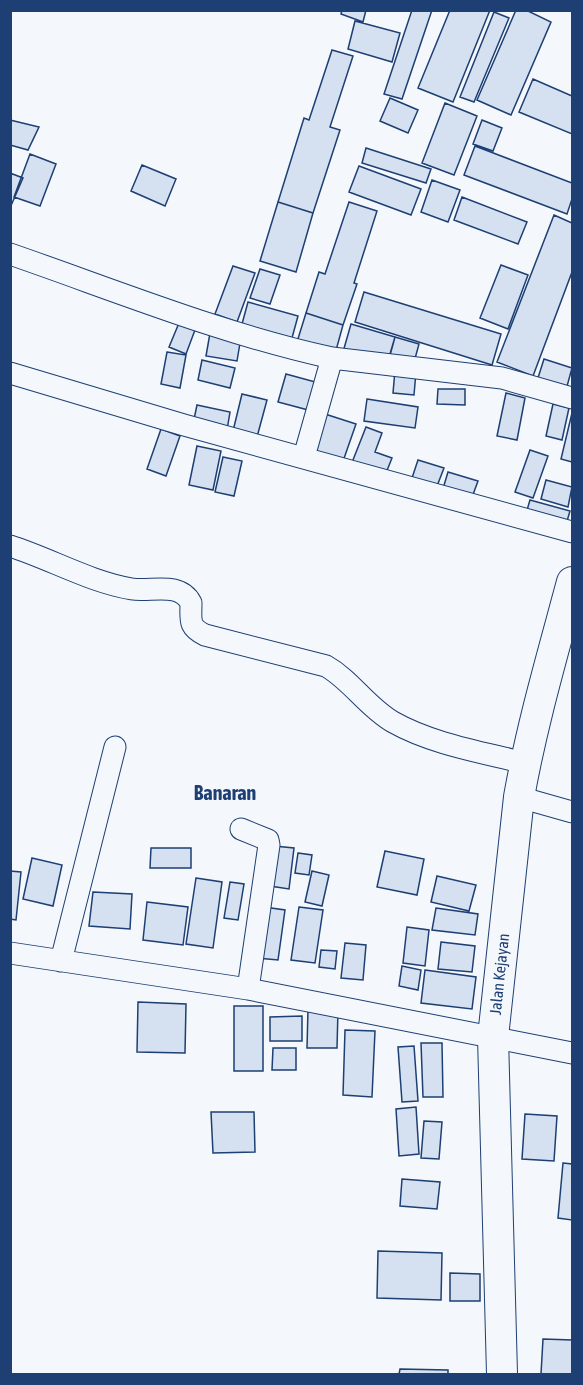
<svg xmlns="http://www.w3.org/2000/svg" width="583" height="1385" viewBox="0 0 583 1385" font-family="'Asap Condensed',sans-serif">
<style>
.building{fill:#d5e0f0;stroke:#1d3f73;stroke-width:1.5}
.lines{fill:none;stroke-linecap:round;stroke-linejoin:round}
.minor-casing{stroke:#1d3f73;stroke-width:23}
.secondary-casing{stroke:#1d3f73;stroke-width:32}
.minor{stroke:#f4f7fb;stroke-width:21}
.secondary{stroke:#f4f7fb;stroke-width:30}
.labels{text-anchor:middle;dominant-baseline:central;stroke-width:4.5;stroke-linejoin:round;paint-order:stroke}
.street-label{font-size:16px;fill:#1d3f73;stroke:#f4f7fb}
.quarter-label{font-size:20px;font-weight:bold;fill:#1d3f73;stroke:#f4f7fb}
</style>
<rect width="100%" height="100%" fill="#f4f7fb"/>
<!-- building -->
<path class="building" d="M 342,10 L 366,10 L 363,22 L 341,14 Z
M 412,10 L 432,10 L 402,99 L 384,94 Z
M 450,10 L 490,10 L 453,102 L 418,88 Z
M 516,10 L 526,10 L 551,22 L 511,115 L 477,100 Z
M 494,12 L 509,18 L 474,102 L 460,97 Z
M 355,21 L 400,33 L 392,62 L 348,49 Z
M 332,50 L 353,56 L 330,127 L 340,130 L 313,213 L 278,202 L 304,118 L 309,120 Z
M 533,79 L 572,96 L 572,134 L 519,112 Z
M 390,98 L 418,110 L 408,133 L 380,121 Z
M 445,103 L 477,116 L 454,175 L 422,163 Z
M 10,120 L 39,127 L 28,150 L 10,145 Z
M 482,120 L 502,128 L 493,151 L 473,144 Z
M 475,146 L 572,183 L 572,199 L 567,214 L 464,175 Z
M 366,148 L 431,169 L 426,183 L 362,163 Z
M 30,154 L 56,164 L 40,206 L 14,197 Z
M 142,165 L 176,179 L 165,206 L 131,191 Z
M 359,166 L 421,189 L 411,215 L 349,192 Z
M 10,173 L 23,178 L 10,208 Z
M 432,180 L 460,190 L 448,222 L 421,212 Z
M 462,197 L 527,222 L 518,244 L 454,220 Z
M 278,202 L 313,213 L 296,272 L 260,261 Z
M 349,202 L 377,211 L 354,283 L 357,284 L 343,325 L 306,313 L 319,272 L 325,274 Z
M 554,215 L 572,223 L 572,272 L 533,376 L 497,362 Z
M 501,265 L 528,275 L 508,329 L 480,318 Z
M 233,266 L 255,273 L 237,322 L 215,314 Z
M 260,269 L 280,275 L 270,304 L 250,298 Z
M 364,292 L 501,334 L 492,365 L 355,322 Z
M 248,302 L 298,316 L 292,338 L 242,324 Z
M 306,313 L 343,325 L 335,354 L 297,342 Z
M 179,323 L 195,330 L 186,354 L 169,347 Z
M 351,324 L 395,337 L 387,364 L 343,352 Z
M 210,333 L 241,337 L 237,361 L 206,356 Z
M 395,337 L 419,344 L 413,366 L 389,359 Z
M 167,352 L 186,355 L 180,388 L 161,384 Z
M 544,359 L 572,368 L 566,390 L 537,381 Z
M 202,360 L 235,368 L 230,388 L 198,380 Z
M 395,370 L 416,372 L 414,395 L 393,393 Z
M 286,374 L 319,383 L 312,411 L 278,402 Z
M 438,389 L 465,389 L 465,405 L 437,404 Z
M 506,393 L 525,398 L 517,440 L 497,436 Z
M 242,394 L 267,400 L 257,437 L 233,431 Z
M 367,399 L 418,407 L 415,428 L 364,421 Z
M 553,404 L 569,408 L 562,440 L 546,436 Z
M 197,405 L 230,412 L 227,430 L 193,424 Z
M 572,413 L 572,462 L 561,459 Z
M 325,414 L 356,424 L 341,467 L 310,456 Z
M 366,427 L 382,433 L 375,452 L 392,458 L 384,478 L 351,465 Z
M 161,429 L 180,436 L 166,476 L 147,469 Z
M 197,446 L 221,451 L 213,490 L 189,485 Z
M 530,450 L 548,456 L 533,498 L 515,492 Z
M 223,457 L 242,461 L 234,496 L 215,492 Z
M 418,460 L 444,468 L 437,486 L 412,478 Z
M 448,472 L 478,481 L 471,500 L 442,492 Z
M 546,480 L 572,487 L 568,507 L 541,499 Z
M 530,500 L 570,511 L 565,528 L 525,517 Z
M 274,846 L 294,848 L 289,889 L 270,886 Z
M 151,848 L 191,848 L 191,868 L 150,868 Z
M 385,851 L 424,859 L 417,895 L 377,887 Z
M 298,853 L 312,855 L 309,875 L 295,873 Z
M 32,858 L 62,865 L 53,906 L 23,899 Z
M 10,871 L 21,872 L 16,920 L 10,919 Z
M 312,871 L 329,875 L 322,906 L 305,902 Z
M 437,876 L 476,885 L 469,911 L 431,902 Z
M 196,878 L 222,882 L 213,948 L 186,944 Z
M 230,882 L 244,884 L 238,920 L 224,918 Z
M 93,892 L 132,894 L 130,929 L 89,926 Z
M 147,902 L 188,907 L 183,945 L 143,940 Z
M 264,907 L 285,910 L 278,960 L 257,958 Z
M 299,907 L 323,910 L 315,963 L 291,960 Z
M 436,908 L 478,914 L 475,935 L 432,930 Z
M 407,927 L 429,930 L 425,966 L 403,963 Z
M 441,942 L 475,946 L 472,972 L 438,969 Z
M 345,943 L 366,945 L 363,980 L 341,978 Z
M 321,950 L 337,951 L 335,969 L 319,967 Z
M 402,966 L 421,970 L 418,990 L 399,986 Z
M 425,970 L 476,977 L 472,1009 L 421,1003 Z
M 138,1002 L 186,1004 L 185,1053 L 137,1052 Z
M 234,1006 L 263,1006 L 263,1071 L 234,1071 Z
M 308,1009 L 338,1010 L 337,1048 L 307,1048 Z
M 302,1016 L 302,1041 L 270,1041 L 270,1017 Z
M 345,1030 L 375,1031 L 372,1097 L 343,1095 Z
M 421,1043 L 442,1043 L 443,1097 L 423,1097 Z
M 414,1046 L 418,1101 L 402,1102 L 398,1047 Z
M 273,1048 L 296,1048 L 296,1070 L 272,1070 Z
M 416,1107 L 419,1154 L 399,1156 L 396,1109 Z
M 211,1112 L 254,1112 L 255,1152 L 213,1153 Z
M 525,1114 L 557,1116 L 554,1161 L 522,1159 Z
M 424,1121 L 442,1122 L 439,1159 L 421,1158 Z
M 563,1163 L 572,1164 L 572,1220 L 558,1218 Z
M 402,1179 L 440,1182 L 437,1209 L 400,1206 Z
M 378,1251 L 442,1253 L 441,1300 L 377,1298 Z
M 450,1273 L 480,1274 L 480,1301 L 450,1301 Z
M 543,1339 L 572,1340 L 572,1374 L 541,1374 Z
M 400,1369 L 448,1370 L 448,1374 L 399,1374 Z"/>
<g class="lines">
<!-- minor casing -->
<g class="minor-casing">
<path id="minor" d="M 10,254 C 117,291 222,334 332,358 L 502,378 L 572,398
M 10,373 L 184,425 L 572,532
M 304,457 L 332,358
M 10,546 C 51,559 90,582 132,589 C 151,592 180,581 191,603 C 191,620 188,627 205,635 L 326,666 C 351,680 367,707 393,722 C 432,744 481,752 525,763
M 519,797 L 572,812
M 241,829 L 268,840 L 269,845 L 248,989
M 10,953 L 248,989 L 572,1053
M 61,961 L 115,747"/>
</g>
<!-- secondary casing -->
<g class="secondary-casing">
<path id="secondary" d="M 502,1374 L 493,1037 L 519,797 C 532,724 553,653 572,582"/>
</g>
<!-- minor -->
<use href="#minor" class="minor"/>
<!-- secondary -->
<use href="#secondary" class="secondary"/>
</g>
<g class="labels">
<!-- street labels -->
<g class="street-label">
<text transform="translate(499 974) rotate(-84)">Jalan Kejayan</text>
</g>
<!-- quarter labels -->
<g class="quarter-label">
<text x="225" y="792">Banaran</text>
</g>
</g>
<!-- border -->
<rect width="583" height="1385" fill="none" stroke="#1d3f73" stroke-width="24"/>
</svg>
